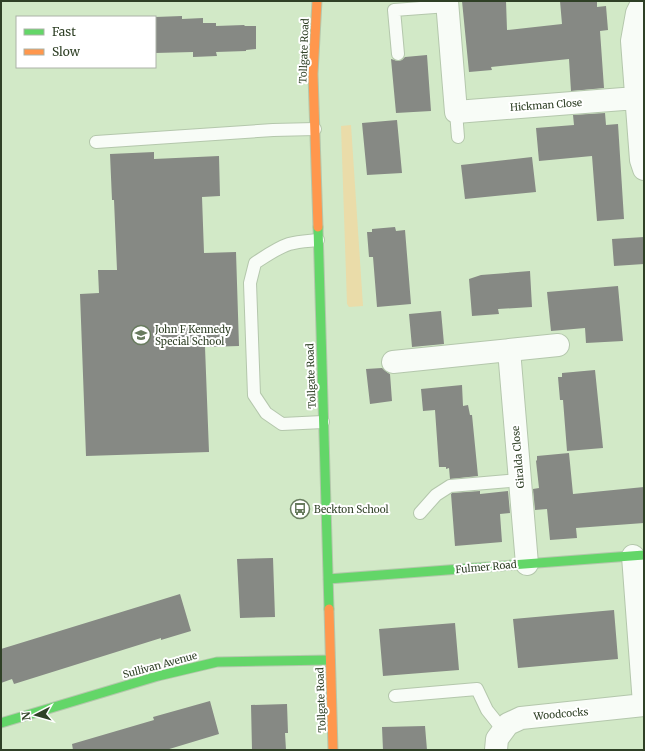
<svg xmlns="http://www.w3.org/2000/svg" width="645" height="751" viewBox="0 0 645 751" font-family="Merriweather,serif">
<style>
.green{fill:#eadca9}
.building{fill:#868984}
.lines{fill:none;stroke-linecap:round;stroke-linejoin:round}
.lane-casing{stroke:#b4c7ac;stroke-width:14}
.street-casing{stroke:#b4c7ac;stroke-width:24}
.fast-casing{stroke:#b4c7ac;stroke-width:11}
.slow-casing{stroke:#b4c7ac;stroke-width:11}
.lane{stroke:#f8fcf7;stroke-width:12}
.street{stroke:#f8fcf7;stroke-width:22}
.fast{stroke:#63d668;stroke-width:9}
.slow{stroke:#ff974d;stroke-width:9}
.labels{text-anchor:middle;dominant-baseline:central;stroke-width:4;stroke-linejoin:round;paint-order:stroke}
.street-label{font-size:10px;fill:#2f4026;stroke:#fff}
.poi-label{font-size:10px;fill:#2f4026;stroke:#fff;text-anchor:start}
</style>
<rect width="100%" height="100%" fill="#d2e9c7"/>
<!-- green -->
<path class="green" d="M 351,125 L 363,306 L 349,307 L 347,304 L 341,126 Z"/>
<!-- building -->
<path class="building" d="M 462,1 L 506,1 L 507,30 L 562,24 L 560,1 L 597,1 L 597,7 L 606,6 L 608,30 L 600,31 L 604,88 L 571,91 L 569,59 L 491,67 L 492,70 L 469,72 Z
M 182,16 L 182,19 L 203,18 L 203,23 L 216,23 L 216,26 L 244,25 L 245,26 L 256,26 L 256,49 L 246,50 L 246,51 L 216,52 L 217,56 L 193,57 L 193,52 L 155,53 L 155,17 Z
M 427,55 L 431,111 L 396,113 L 391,59 L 398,61 L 402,60 L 405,57 Z
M 605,113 L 606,125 L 618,124 L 624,219 L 597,221 L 592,156 L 539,161 L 536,128 L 574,125 L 573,115 Z
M 397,120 L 402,173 L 367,175 L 362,123 Z
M 154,152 L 154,159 L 219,156 L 220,196 L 202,197 L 204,253 L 236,252 L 239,346 L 205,347 L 209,452 L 86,456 L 80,294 L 99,293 L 98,270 L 117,270 L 114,200 L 112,200 L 110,154 Z
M 532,157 L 536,192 L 465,199 L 461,165 Z
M 395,227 L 396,231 L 405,230 L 411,304 L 377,307 L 373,257 L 369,257 L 367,232 L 372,232 L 372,229 Z
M 644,237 L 644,264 L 614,266 L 612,239 Z
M 530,271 L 532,307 L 498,309 L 499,314 L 472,316 L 469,279 L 481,275 Z
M 618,286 L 623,341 L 586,343 L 585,328 L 551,331 L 547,292 Z
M 441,311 L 444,344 L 412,347 L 409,314 Z
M 382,368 L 388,373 L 390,374 L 392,401 L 370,404 L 366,369 Z
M 595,370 L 603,448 L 567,451 L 563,400 L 560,400 L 558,377 L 562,377 L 562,373 Z
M 462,385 L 463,406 L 468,405 L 470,415 L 472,415 L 478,476 L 450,479 L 449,468 L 446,469 L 446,467 L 439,467 L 435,410 L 423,411 L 421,389 Z
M 569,453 L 573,494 L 644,487 L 644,523 L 576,528 L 577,538 L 550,540 L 547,509 L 535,510 L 533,489 L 539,488 L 536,461 L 537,460 L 537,456 Z
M 480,491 L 480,494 L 508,491 L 510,513 L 500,514 L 502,542 L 455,546 L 451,494 L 452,493 Z
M 273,558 L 275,617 L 240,618 L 237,559 Z
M 180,594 L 191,631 L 161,640 L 161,638 L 14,684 L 12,679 L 1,683 L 1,649 Z
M 614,610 L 618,659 L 518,668 L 513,619 Z
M 455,623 L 459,670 L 383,676 L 379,629 Z
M 210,701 L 219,734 L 166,750 L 73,750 L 72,744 L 154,720 L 153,717 Z
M 287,704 L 288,733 L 285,733 L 286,750 L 252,750 L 251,705 Z
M 425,726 L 427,750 L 383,750 L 382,727 Z"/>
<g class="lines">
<!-- lane casing -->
<g class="lane-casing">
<path id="lane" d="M 398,54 L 394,10 L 448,6
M 456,112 L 458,137
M 96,142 L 273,130 L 315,129
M 318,240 C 309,241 299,241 289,244 C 277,248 266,256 255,263 L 250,283 L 254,395 L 266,413 L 282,424 L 323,422
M 420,513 L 436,495 L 450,486 L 520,480
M 395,696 L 477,689 L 487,710 L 503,730"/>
</g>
<!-- street casing -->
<g class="street-casing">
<path id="street" d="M 447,1 L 456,112 L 636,98
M 643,1 L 637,13 L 632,41 L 641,160 L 644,169
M 509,350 L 527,564
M 393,362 L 558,345
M 633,556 L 644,704
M 496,750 L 497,739 L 508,724 L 521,718 L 644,705"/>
</g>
<!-- fast casing -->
<g class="fast-casing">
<path id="fast" d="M 318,227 L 329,609
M 328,579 L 644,555
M 1,723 L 158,676 L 217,662 L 330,660"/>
</g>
<!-- slow casing -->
<g class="slow-casing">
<path id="slow" d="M 317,1 L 313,74 L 318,227
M 329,609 L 333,750"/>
</g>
<!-- lane -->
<use href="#lane" class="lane"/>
<!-- street -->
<use href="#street" class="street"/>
<!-- fast -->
<use href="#fast" class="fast"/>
<!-- slow -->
<use href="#slow" class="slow"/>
</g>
<!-- icons -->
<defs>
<g id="school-ring" transform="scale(1)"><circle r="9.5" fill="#fff" stroke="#687b5e" stroke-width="1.5"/><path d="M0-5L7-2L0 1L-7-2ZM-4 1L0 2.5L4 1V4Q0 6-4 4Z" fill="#687b5e"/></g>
<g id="bus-ring" transform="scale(1)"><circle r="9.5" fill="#fff" stroke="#687b5e" stroke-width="1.5"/><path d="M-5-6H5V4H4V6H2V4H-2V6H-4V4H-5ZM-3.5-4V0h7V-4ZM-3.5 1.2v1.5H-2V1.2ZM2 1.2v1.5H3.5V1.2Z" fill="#687b5e"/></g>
</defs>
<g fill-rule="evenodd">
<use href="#school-ring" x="141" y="335"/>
<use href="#bus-ring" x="300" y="509"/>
</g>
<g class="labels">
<!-- street labels -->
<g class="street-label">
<text transform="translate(304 51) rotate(-88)">Tollgate Road</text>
<text transform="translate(546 105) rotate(-4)">Hickman Close</text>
<text transform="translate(311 376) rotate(-92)">Tollgate Road</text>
<text transform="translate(518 457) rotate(-95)">Giralda Close</text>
<text transform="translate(486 567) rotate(-5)">Fulmer Road</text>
<text transform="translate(160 665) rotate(-15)">Sullivan Avenue</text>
<text transform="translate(321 700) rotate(-92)">Tollgate Road</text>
<text transform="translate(561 714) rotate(-5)">Woodcocks</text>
</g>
<!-- poi labels -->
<g class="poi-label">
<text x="155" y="329">John F Kennedy<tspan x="155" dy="12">Special School</tspan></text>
<text x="314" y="509">Beckton School</text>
</g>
</g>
<!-- border -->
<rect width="645" height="751" fill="none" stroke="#2f4026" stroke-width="4"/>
<!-- legend -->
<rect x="16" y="16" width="140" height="52" fill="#ffffff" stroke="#acb3a8"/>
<rect x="24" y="29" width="20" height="6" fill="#63d668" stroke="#acb3a8"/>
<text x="52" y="36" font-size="12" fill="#2f4026">Fast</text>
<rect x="24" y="49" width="20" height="6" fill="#ff974d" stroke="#acb3a8"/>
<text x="52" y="56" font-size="12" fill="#2f4026">Slow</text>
<!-- north arrow -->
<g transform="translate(36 715) rotate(264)" stroke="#ffffff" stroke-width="3" paint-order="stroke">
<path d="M0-3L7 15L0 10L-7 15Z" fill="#2f4026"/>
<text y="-6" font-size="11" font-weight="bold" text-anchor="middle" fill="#2f4026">N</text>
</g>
</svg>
